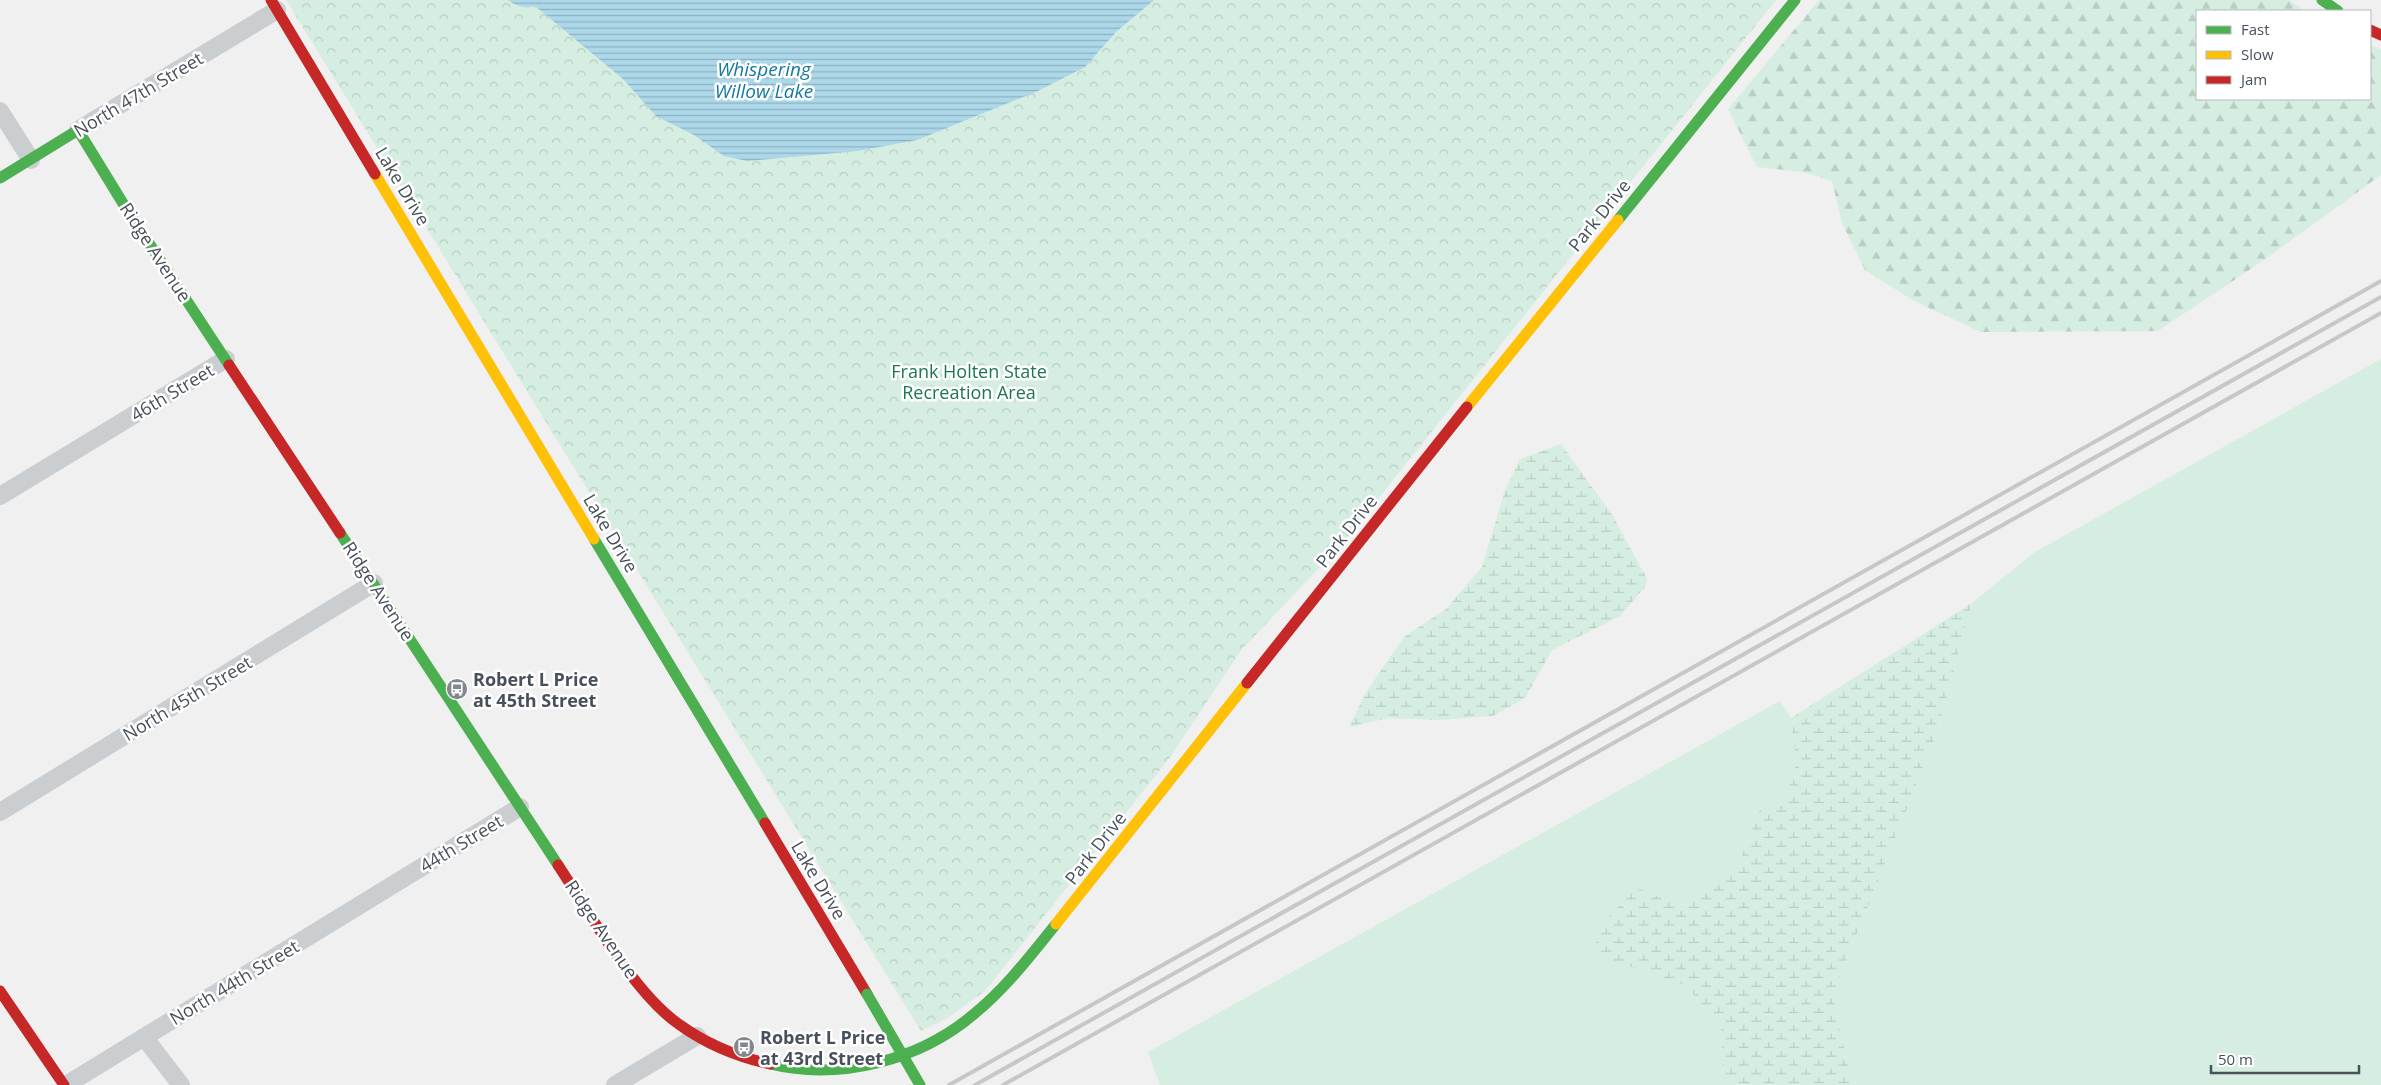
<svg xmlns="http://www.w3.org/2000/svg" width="2381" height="1085" viewBox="0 0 2381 1085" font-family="'Open Sans',sans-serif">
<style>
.grass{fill:#d5eee1}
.forest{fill:url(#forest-firs)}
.wetland{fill:url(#wetland-marsh)}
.park{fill:url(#park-crowns)}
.water{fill:url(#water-rules)}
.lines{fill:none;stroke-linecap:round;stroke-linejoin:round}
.street{stroke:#cbced1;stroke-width:18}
.fast{stroke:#4caf50;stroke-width:11}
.slow{stroke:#ffc107;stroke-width:11}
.jam{stroke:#c62828;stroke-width:11}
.rail{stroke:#c6c7c9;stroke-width:4}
.fast-bridge{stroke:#4caf50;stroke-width:11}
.labels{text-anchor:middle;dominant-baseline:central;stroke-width:5;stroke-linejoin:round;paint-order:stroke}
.street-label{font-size:18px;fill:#48505b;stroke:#fff}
.park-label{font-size:18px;fill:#1c7851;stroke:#fff}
.poi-label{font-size:18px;font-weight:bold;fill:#48505b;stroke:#fff;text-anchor:start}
.water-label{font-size:19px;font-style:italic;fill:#1579a1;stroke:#fff}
</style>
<defs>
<pattern id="forest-firs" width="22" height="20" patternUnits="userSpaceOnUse" patternTransform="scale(1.25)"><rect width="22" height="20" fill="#d5eee1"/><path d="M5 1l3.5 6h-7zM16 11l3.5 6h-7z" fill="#b8cec3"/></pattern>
<pattern id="wetland-marsh" width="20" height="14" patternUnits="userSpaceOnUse" patternTransform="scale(1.25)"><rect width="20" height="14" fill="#d5eee1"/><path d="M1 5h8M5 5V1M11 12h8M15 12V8" fill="none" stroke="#b8cec3"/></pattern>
<pattern id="park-crowns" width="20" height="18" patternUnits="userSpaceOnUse" patternTransform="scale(1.25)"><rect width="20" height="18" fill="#d5eee1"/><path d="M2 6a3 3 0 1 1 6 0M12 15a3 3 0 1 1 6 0" fill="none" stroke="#b8cec3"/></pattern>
<pattern id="water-rules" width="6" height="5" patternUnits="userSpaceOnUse" patternTransform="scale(1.25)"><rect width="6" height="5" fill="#acd8ea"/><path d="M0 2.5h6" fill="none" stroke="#8eb2c1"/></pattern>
</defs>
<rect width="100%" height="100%" fill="#f0f0f0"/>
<!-- grass -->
<path class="grass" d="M 2381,359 L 2381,1085 L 1852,1085 L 1833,995 L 1938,730 L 1972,603 L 2035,552 Z
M 1780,701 L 1791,718 L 1795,743 L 1796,764 L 1785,799 L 1760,809 L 1740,860 L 1681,905 L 1591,952 L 1687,986 L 1721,1028 L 1723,1080 L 1733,1085 L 1160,1085 L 1148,1052 Z"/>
<!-- forest -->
<path class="forest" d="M 1819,0 L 2289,0 L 2305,11 L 2197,11 L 2197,99 L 2370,99 L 2370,45 L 2381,50 L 2381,175 L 2264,260 L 2158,331 L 1981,332 L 1914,301 L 1865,270 L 1842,223 L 1832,181 L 1803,172 L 1757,167 L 1728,109 Z"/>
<!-- wetland -->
<path class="wetland" d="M 1561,444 L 1613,516 L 1647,579 L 1645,587 L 1620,616 L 1552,650 L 1525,698 L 1493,716 L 1438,720 L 1389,718 L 1349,727 L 1366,692 L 1404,637 L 1446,609 L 1482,567 L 1505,490 L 1520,459 Z
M 1972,603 L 1938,730 L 1833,995 L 1852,1085 L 1733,1085 L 1723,1080 L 1721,1028 L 1687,986 L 1591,953 L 1610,916 L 1636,888 L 1681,905 L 1740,860 L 1760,809 L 1785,799 L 1796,764 L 1791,718 Z"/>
<!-- park -->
<path class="park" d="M 286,0 L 1776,0 L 1342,544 L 1241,650 L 1171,756 L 985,991 L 948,1018 L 921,1031 Z"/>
<!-- water -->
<path class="water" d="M 508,0 L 1154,0 L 1116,32 L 1085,67 L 1038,91 L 917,140 L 858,151 L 747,161 L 724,156 L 694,135 L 656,116 L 623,79 L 535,6 C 524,8 517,7 508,0 Z"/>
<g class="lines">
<!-- street -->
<path class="street" d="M 0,111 L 31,160
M 78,130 L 277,10
M 0,496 L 226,359
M 0,812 L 374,583
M 144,1037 L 181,1085
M 66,1085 L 520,807
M 615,1085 L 697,1036"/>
<!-- fast -->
<path class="fast" d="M 2322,0 L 2338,11
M 0,178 L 78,130 L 124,205 L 229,365
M 1618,220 L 1795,0
M 340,533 L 558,865
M 594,539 L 765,823
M 770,1064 C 840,1081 920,1060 974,1014 C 1006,988 1030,956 1056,924"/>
<!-- slow -->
<path class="slow" d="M 375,174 L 594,539
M 1467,407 L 1618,220
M 1056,924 L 1247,683"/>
<!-- jam -->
<path class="jam" d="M 271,0 L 375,174
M 2370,30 L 2381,35
M 229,365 L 340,533
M 1247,683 L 1467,407
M 765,823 L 867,994
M 558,865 C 589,912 634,994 680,1025 C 708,1045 738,1057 770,1064
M 0,991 L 64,1085"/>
<!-- rail -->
<path class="rail" d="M 949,1085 L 2381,281
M 975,1085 L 2381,297
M 1003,1085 L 2381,313"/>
<!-- fast-bridge -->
<path class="fast-bridge" d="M 867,994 L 920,1085"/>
</g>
<!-- icons -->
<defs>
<g id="bus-disc" transform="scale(1.125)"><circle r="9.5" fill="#83888f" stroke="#fff"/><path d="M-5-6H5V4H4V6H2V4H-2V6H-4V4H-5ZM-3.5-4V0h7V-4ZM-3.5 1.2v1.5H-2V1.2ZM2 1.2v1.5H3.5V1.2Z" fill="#fff"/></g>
</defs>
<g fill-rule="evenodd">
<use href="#bus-disc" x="457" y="689"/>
<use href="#bus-disc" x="744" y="1047"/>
</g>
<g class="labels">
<!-- street labels -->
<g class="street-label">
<text transform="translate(138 94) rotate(-31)">North 47th Street</text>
<text transform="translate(403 186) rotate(59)">Lake Drive</text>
<text transform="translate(1599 215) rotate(-51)">Park Drive</text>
<text transform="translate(156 252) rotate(57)">Ridge Avenue</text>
<text transform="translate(172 392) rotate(-31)">46th Street</text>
<text transform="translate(1346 531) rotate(-52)">Park Drive</text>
<text transform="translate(611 533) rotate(59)">Lake Drive</text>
<text transform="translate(379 591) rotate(57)">Ridge Avenue</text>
<text transform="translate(187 698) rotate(-31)">North 45th Street</text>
<text transform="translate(461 843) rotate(-31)">44th Street</text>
<text transform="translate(1095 848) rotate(-52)">Park Drive</text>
<text transform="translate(819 880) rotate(59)">Lake Drive</text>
<text transform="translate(602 929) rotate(56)">Ridge Avenue</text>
<text transform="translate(234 982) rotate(-31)">North 44th Street</text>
</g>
<!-- park labels -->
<g class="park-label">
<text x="969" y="371">Frank Holten State<tspan x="969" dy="21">Recreation Area</tspan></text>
</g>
<!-- poi labels -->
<g class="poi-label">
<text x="473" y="679">Robert L Price<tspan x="473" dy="21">at 45th Street</tspan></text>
<text x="760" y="1037">Robert L Price<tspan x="760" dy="21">at 43rd Street</tspan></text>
</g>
<!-- water labels -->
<g class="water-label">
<text x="764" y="69">Whispering<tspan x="764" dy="22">Willow Lake</tspan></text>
</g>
</g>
<!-- legend -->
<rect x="2196" y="10" width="175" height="90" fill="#ffffff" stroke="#b6b9bd"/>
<rect x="2206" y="26" width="25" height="8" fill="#4caf50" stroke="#b6b9bd"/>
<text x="2241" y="35" font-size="15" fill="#48505b">Fast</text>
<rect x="2206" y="51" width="25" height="8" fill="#ffc107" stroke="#b6b9bd"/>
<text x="2241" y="60" font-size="15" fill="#48505b">Slow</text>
<rect x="2206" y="76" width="25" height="8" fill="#c62828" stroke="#b6b9bd"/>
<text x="2241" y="85" font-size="15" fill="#48505b">Jam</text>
<!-- scale -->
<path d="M2211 1065v8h148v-8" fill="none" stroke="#48505b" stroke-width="2.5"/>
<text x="2218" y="1065" font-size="15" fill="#48505b" stroke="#ffffff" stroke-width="4" paint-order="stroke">50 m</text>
</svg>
